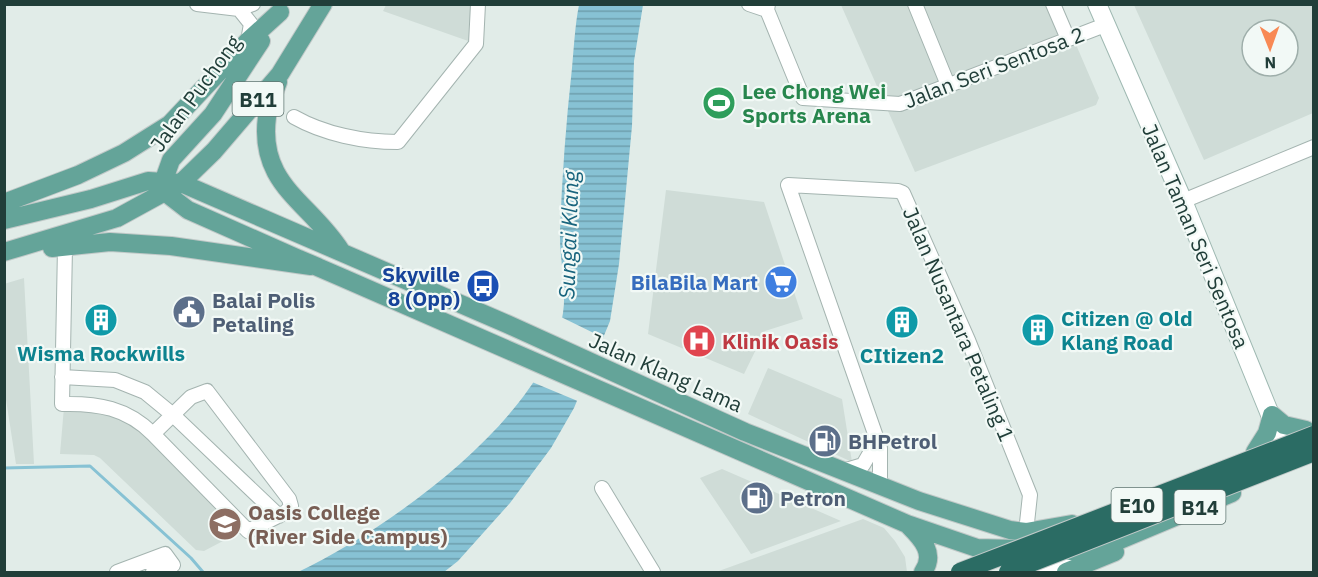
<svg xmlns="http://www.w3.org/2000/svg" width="1318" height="577" viewBox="0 0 1318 577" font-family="'IBM Plex Sans',sans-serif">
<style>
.built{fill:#cfdcd7;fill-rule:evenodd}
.water{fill:url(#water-rules)}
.pier{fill:#e1ece8}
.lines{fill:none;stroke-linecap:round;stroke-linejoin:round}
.stream{stroke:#87c2d4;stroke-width:3}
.street-casing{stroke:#a4b4b0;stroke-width:16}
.secondary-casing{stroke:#9fb9b2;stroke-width:20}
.primary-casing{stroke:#c1c9c8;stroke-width:20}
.street{stroke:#fff;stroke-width:14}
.secondary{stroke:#fff;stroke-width:18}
.primary{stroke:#64a499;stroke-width:18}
.highway-bridge-casing{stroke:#c1c9c8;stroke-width:20;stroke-linecap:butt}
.highway-bridge{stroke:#2b6c64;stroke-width:18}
.labels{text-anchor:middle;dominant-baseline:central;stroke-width:4.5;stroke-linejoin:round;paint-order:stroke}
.shield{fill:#f2f9f6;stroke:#607672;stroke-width:1.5}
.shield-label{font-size:20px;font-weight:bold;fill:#213e39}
.street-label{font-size:21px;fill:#213e39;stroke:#f2f9f6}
.leisure-label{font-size:21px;font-weight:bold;fill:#27864d;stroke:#f2f9f6;text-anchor:start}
.transit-label{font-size:21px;font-weight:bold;fill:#164399;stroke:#f2f9f6;text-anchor:end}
.shop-label{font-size:21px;font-weight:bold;fill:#366cbe;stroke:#f2f9f6;text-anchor:end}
.service-label{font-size:21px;font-weight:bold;fill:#4e5e75;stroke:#f2f9f6;text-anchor:start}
.culture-label{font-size:21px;font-weight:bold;fill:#0d838f;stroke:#f2f9f6}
.health-label{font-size:21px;font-weight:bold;fill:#be3a42;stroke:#f2f9f6;text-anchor:start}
.education-label{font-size:21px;font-weight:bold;fill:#785e54;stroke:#f2f9f6;text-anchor:start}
.water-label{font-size:22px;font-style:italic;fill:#18647d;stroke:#f2f9f6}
</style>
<defs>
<pattern id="water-rules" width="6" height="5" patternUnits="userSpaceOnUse" patternTransform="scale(1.5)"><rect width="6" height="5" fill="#87c2d4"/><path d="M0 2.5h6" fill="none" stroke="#6e9fad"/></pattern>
</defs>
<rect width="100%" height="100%" fill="#e1ece8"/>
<!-- built -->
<path class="built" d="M 386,5 L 474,5 L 471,42 L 383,11 Z
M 841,5 L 1048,5 L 1074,40 L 1099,98 L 1096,105 L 915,172 Z
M 1134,5 L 1313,5 L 1313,113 L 1204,160 ZM 1252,30 L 1288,30 L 1288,66 L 1252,66 Z
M 666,190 L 764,202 L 803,319 L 765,331 L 744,374 L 648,334 Z
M 24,278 L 34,464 L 16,464 L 5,393 L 4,284 Z
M 768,368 L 842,399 L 852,462 L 748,414 Z
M 64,407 L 86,407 L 138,424 L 242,531 L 204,551 L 196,550 L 100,458 L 94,455 L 60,454 Z
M 722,469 L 841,521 L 751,554 L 700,478 Z
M 863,519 L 884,528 L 895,541 L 905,557 L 907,572 L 716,572 Z"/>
<!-- water -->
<path class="water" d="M 579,5 L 643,5 L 634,61 L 632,126 L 619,264 L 610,321 L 574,408 L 551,448 L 510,503 L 458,561 L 444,572 L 298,572 C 389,529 546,417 563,313 C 567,286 559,258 560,231 C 562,176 566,122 572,68 C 574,47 575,25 579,5 Z"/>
<!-- pier -->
<path class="pier" d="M 559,316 L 606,339 L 580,402 L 532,382 L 547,353 Z"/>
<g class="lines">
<!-- stream -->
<path class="stream" d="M 4,468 L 90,466 L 191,558 L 203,572"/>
<!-- street casing -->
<g class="street-casing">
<path id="street" d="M 197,4 L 239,9 L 253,4
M 749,4 L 767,10
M 768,4 L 767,10 L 803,98 L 900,104 L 1105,25
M 915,4 L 948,85
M 1053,4 L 1068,39
M 239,9 L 251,24 L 248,41
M 294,117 C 324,134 363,142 398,142 L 476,44 L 478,4
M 1183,201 L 1314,147
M 65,247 L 62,404 C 98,403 127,408 153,434 L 248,531 L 286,512 L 291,506 L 289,499 L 207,391 L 191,397 L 153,434
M 62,377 L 115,380 L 145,392 L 173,415 L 279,516
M 843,471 L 863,465 L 877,441
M 880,486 L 880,448 L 788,185 L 898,191 L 903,193 L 968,340 L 1030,495 L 1026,532
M 602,488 L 653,572
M 117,572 L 165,554 L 173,565 L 153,572"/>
</g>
<!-- secondary casing -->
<g class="secondary-casing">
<path id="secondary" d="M 1097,4 L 1183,201 L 1289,461
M 1043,572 L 1081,557"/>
</g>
<!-- primary casing -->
<g class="primary-casing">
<path id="primary" d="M 278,82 C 274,93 268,106 267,117 C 258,185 310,202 341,251
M 165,191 L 166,174 L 171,160 L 213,114 L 261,41
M 166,193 L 188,210 L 301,260
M 4,203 L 78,175 L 124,153 L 170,124 L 248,41 L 280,12
M 4,220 L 91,199 L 148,181 L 181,183 L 507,324 L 745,432 L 919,501 L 1010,530 L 1026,532 L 1072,524
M 52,248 L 110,242 L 171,246 L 311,266
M 4,252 L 117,218 L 181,183 L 214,151 L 280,74 L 323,4
M 318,267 L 299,259 L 343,278 L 907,524 L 977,548 L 1021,549
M 1255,452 L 1267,433 L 1272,415 L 1284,425 L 1306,430
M 909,526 C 922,539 936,554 923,572
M 1070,551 L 1108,545 L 1232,493
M 1066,572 L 1115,552"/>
</g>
<!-- street -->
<use href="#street" class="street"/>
<!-- secondary -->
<use href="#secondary" class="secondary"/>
<!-- primary -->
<use href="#primary" class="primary"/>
<!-- highway-bridge casing -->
<g class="highway-bridge-casing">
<path id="highway-bridge" d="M 960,572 L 1314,435
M 1008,572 L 1314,452"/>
</g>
<!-- highway-bridge -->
<use href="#highway-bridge" class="highway-bridge"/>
</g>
<!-- icons -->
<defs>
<g id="stadium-disc" transform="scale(1.725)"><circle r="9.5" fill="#2e9e5b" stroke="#f2f9f6"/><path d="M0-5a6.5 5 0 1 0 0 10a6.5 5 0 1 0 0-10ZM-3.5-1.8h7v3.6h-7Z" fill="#fff"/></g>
<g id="supermarket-disc" transform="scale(1.725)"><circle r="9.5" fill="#3f7fe0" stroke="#f2f9f6"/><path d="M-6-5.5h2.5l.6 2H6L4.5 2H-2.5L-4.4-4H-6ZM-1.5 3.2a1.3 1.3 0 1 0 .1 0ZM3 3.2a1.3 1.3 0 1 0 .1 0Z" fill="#fff"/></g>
<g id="bus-disc" transform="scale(1.725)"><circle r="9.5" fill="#1a4fb4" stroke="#f2f9f6"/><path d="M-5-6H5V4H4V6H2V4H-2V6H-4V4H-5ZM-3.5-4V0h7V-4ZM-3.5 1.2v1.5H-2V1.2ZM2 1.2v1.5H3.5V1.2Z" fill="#fff"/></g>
<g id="civic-disc" transform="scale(1.725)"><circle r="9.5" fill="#5c6f8a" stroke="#f2f9f6"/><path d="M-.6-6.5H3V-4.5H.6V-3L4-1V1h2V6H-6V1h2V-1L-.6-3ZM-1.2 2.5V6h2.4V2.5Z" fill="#fff"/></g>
<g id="building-disc" transform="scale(1.725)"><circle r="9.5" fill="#0f9aa8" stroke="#f2f9f6"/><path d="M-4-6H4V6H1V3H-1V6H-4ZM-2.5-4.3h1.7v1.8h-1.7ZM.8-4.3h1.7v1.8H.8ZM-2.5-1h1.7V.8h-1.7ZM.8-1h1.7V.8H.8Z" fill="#fff"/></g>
<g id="hospital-disc" transform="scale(1.725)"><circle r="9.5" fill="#e0444e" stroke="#f2f9f6"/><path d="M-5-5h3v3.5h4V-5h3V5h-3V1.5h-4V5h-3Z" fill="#fff"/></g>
<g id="fuel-disc" transform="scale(1.725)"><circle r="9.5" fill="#5c6f8a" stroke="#f2f9f6"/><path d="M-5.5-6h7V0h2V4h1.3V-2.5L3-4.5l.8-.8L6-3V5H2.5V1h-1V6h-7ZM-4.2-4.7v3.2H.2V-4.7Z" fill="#fff"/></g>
<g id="university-disc" transform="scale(1.725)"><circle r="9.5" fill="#8d6e63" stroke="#f2f9f6"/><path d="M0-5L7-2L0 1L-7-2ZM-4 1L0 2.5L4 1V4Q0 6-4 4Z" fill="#fff"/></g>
</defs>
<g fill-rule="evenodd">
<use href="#stadium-disc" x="719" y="103"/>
<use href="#supermarket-disc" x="781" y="282"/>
<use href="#bus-disc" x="483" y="286"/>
<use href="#civic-disc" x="189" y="312"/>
<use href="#building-disc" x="101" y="320"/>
<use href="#building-disc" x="902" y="322"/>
<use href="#building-disc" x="1038" y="330"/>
<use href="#hospital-disc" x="699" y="341"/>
<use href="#fuel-disc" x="825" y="441"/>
<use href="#fuel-disc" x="757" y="498"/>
<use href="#university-disc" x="225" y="524"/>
</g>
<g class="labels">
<!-- shield labels -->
<g class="shield">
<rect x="232.5" y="82" width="51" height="34" rx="4.5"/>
<rect x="1111.5" y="488" width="51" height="34" rx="4.5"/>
<rect x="1174.5" y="490" width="51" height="34" rx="4.5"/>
</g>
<g class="shield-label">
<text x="258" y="99">B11</text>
<text x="1137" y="505">E10</text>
<text x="1200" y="507">B14</text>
</g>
<!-- street labels -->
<g class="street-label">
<text transform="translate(994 67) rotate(-21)">Jalan Seri Sentosa 2</text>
<text transform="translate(195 93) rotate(-54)">Jalan Puchong</text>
<text transform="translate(1196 236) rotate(67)">Jalan Taman Seri Sentosa</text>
<text transform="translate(959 324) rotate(67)">Jalan Nusantara Petaling 1</text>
<text transform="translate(666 372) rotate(24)">Jalan Klang Lama</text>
</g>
<!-- leisure labels -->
<g class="leisure-label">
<text x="742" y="91">Lee Chong Wei<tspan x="742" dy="24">Sports Arena</tspan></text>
</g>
<!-- transit labels -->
<g class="transit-label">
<text x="460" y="274">Skyville<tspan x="460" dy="24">8 (Opp)</tspan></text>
</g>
<!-- shop labels -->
<g class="shop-label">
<text x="758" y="282">BilaBila Mart</text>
</g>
<!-- service labels -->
<g class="service-label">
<text x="212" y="300">Balai Polis<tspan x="212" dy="24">Petaling</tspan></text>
<text x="848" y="441">BHPetrol</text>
<text x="780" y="498">Petron</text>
</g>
<!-- culture labels -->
<g class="culture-label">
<text x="1061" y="318" text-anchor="start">Citizen @ Old<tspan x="1061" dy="24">Klang Road</tspan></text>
<text x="101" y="353">Wisma Rockwills</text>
<text x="902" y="355">CItizen2</text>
</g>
<!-- health labels -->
<g class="health-label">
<text x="722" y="341">Klinik Oasis</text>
</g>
<!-- education labels -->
<g class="education-label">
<text x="248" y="512">Oasis College<tspan x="248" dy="24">(River Side Campus)</tspan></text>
</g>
<!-- water labels -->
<g class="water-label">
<text transform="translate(568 235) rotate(-88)">Sungai Klang</text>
</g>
</g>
<!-- border -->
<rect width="1318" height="577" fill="none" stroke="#213e39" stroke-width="12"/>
<!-- north arrow -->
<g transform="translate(1270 48) rotate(179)"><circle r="28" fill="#f2f9f6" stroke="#9eaeaa" stroke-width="1.5"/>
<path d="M0-4.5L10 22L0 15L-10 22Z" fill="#f88954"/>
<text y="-9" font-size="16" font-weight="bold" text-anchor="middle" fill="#213e39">N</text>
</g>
</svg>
